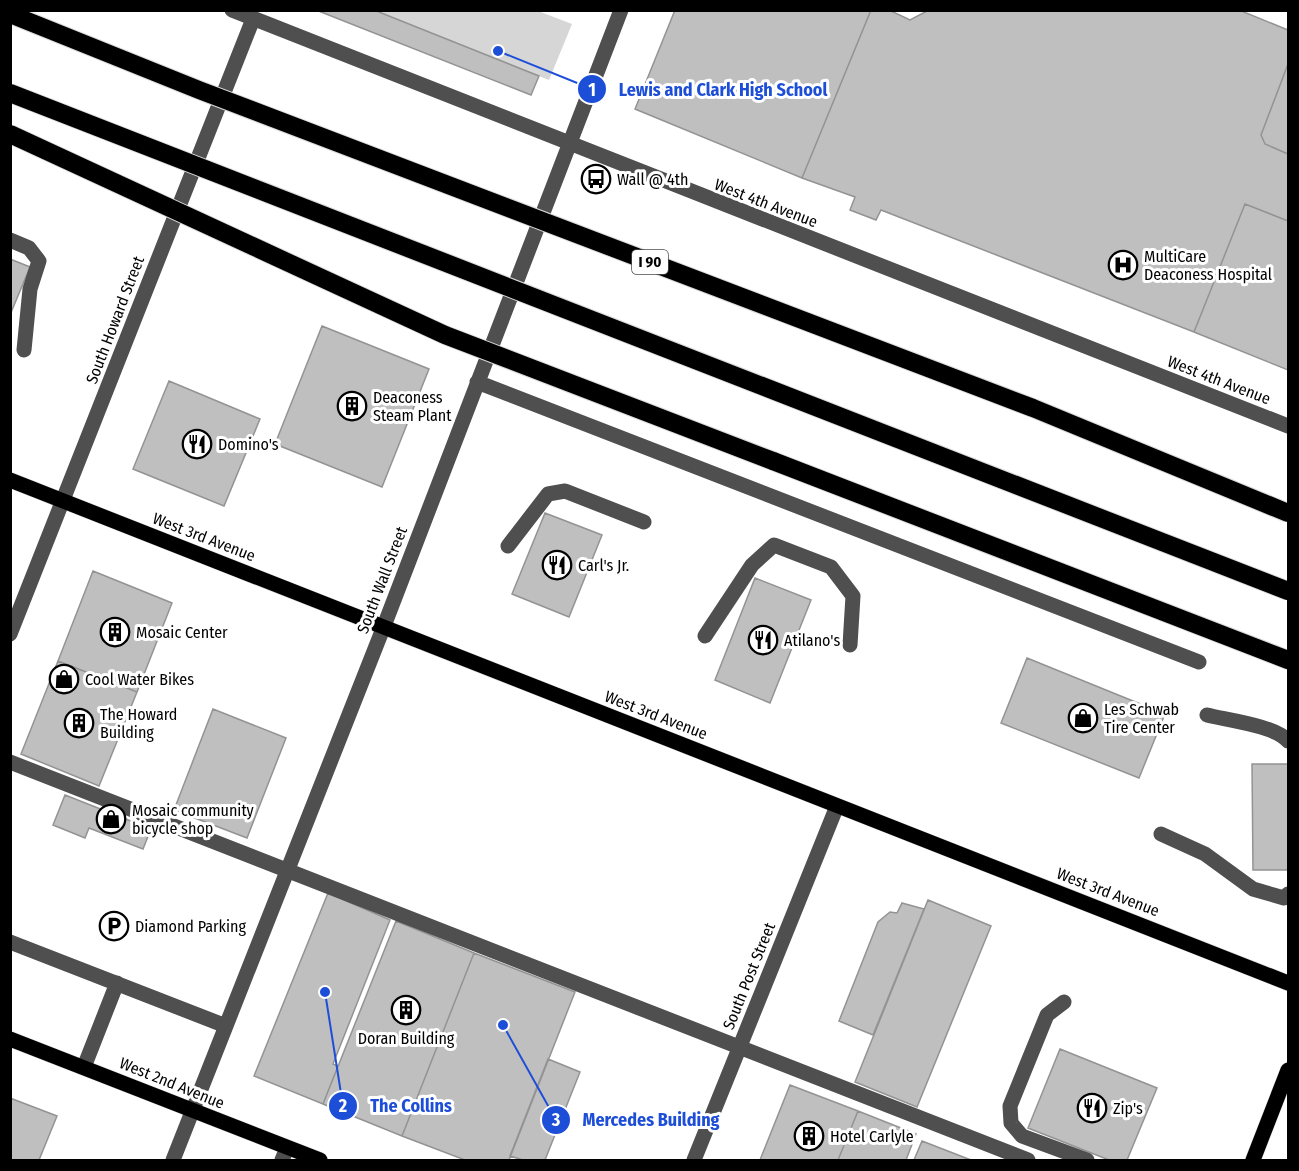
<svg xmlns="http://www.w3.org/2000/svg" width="1299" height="1171" viewBox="0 0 1299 1171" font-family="'Fira Sans Condensed',sans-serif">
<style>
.green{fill:#d6d6d6}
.building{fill:#bfbfbf;stroke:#939393;stroke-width:1.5}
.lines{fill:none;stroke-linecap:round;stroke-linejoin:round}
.major-casing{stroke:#dbdbdb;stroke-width:16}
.highway-casing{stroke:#dbdbdb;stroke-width:20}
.minor{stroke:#4f4f4f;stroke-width:15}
.major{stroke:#000;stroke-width:15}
.highway{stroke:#000;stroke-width:18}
.highway-bridge-casing{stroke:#dbdbdb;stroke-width:20;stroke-linecap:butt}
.highway-bridge{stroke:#000;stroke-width:18}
.labels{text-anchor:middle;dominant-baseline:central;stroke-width:6;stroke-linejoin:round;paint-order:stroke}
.shield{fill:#fff;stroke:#4c4c4c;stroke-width:1.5}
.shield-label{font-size:15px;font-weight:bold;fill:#000}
.poi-label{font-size:16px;fill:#000;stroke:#fff;text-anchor:start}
.street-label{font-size:16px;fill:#000;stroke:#fff}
.leader{fill:none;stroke:#1d4ed8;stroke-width:2}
.callout-dot{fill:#1d4ed8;stroke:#fff;stroke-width:2}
.mark-label{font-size:18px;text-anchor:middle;font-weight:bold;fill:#fff}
.callout-label{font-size:18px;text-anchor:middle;font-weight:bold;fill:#1d4ed8;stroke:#fff;stroke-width:6;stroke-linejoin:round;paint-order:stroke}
</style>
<rect width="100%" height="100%" fill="#fff"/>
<!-- green -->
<path class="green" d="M 374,11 L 538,11 L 572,24 L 549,80 Z"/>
<!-- building -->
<path class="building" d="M 316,10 L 374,10 L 539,76 L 531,95 Z
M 675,10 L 871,10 L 802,178 L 635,109 Z
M 871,10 L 889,10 L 910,20 L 929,10 L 1239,10 L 1288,30 L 1288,64 L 1261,135 L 1265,144 L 1288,154 L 1288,221 L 1245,204 L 1194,332 L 881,210 L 876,220 L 850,210 L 855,197 L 802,178 Z
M 1288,64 L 1288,154 L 1265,144 L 1261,135 Z
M 1245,204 L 1288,221 L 1288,370 L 1194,332 Z
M 10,259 L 30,267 L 10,315 Z
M 322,326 L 429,369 L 382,487 L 275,444 Z
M 169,381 L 260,419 L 224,506 L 133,469 Z
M 545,513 L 602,535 L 569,617 L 512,594 Z
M 93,571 L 172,603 L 137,692 L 58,661 Z
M 755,578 L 811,600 L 770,703 L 715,680 Z
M 1027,658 L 1165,714 L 1139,778 L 1001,723 Z
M 58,661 L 137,692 L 99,786 L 21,754 Z
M 213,709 L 286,738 L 247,838 L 174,810 Z
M 1252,764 L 1288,764 L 1288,870 L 1253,870 Z
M 65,795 L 151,829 L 143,849 L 89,828 L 85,838 L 53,825 Z
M 328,893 L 390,920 L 333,1064 L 338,1066 L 323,1104 L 254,1076 Z
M 928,900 L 991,926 L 917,1107 L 855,1082 Z
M 902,903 L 924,909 L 873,1035 L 839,1021 L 878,922 L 890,912 L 897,913 Z
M 396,921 L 474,953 L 402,1136 L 323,1104 Z
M 474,953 L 575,992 L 509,1160 L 465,1160 L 402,1136 Z
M 1060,1049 L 1157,1088 L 1127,1160 L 1109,1160 L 1028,1128 Z
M 548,1059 L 580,1072 L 545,1160 L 523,1160 L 510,1156 Z
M 790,1085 L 858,1111 L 838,1160 L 760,1160 Z
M 10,1098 L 57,1116 L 39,1160 L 10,1160 Z
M 858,1111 L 916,1134 L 906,1160 L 838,1160 Z
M 922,1141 L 971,1160 L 914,1160 Z"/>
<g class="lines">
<!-- major casing -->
<g class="major-casing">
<path id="major" d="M 10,480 L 1288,983
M 10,1039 L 320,1160
M 1253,1160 L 1288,1070"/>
</g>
<!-- highway casing -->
<g class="highway-casing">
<path id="highway" d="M 773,461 L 1288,660"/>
</g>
<!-- minor -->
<path class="minor" d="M 232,10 L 1288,426
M 10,240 L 29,248 L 39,261 L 30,289 L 24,350
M 477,382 L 1199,662
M 508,546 L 548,494 L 565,491 L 644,522
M 10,634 L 253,19
M 705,636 L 752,565 L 774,545 L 831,567 L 853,596 L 850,645
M 1207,715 C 1227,720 1276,726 1288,741
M 10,762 L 1028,1160
M 1161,834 L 1205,854 L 1253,889 L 1284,898 L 1288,894
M 10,942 L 226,1026
M 1064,1002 L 1047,1015 L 1010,1106 L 1011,1123 L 1022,1136 L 1087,1160
M 84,1067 L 117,983
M 173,1160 L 384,626 L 621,10
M 282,1160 L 287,1148
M 694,1160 L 837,806"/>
<!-- major -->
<use href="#major" class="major"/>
<!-- highway -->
<use href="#highway" class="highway"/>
<!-- highway-bridge casing -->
<g class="highway-bridge-casing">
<path id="highway-bridge" d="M 10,14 L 199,90 L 1033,408 L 1288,513
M 10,93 L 1288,591
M 10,134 L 445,335 L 773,461"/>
</g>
<!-- highway-bridge -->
<use href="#highway-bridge" class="highway-bridge"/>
</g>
<!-- icons -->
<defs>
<g id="bus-ring" transform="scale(1.5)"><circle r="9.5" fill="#fff" stroke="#000" stroke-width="1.5"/><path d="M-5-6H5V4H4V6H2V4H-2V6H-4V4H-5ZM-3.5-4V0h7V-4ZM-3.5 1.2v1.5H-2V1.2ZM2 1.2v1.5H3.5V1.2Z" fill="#000"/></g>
<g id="hospital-ring" transform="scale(1.5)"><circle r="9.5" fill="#fff" stroke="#000" stroke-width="1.5"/><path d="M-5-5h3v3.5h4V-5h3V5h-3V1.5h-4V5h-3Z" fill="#000"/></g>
<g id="building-ring" transform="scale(1.5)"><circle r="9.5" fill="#fff" stroke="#000" stroke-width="1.5"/><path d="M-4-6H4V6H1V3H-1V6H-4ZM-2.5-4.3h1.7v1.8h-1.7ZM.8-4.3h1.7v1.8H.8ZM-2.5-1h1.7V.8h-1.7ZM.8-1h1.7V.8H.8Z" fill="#000"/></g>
<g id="restaurant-ring" transform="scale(1.5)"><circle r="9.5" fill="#fff" stroke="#000" stroke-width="1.5"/><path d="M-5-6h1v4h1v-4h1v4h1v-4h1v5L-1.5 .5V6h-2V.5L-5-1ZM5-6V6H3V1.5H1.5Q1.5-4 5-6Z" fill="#000"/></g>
<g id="shop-ring" transform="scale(1.5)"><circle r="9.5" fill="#fff" stroke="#000" stroke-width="1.5"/><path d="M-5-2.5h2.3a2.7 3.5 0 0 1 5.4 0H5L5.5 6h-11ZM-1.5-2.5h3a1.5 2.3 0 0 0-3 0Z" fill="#000"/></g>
<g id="parking-ring" transform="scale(1.5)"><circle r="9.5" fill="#fff" stroke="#000" stroke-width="1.5"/><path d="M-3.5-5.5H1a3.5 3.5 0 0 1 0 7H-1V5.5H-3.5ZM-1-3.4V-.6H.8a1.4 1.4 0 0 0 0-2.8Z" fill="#000"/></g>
</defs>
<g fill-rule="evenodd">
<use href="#bus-ring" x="596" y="179"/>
<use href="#hospital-ring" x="1123" y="265"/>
<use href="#building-ring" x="352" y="406"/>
<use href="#restaurant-ring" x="197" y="444"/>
<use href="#restaurant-ring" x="557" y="565"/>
<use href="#building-ring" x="115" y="632"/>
<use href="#restaurant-ring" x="763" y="640"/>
<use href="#shop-ring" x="64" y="679"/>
<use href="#shop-ring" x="1083" y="718"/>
<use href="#building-ring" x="79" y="723"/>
<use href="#shop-ring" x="111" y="819"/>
<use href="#parking-ring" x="114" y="926"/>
<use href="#building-ring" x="406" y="1010"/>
<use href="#restaurant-ring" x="1092" y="1108"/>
<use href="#building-ring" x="809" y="1136"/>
</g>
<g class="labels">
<!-- shield labels -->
<rect class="shield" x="632" y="250" width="36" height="24" rx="4.5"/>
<g class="shield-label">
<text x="650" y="262">I 90</text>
</g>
<!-- poi labels -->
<g class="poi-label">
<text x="617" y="179">Wall @ 4th</text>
<text x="1144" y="256">MultiCare<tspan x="1144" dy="18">Deaconess Hospital</tspan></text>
<text x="373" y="397">Deaconess<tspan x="373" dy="18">Steam Plant</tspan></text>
<text x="218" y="444">Domino's</text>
<text x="578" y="565">Carl's Jr.</text>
<text x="136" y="632">Mosaic Center</text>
<text x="784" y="640">Atilano's</text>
<text x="85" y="679">Cool Water Bikes</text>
<text x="1104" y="709">Les Schwab<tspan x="1104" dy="18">Tire Center</tspan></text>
<text x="100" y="714">The Howard<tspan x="100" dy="18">Building</tspan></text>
<text x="132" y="810">Mosaic community<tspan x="132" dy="18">bicycle shop</tspan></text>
<text x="135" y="926">Diamond Parking</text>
<text x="406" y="1038" text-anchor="middle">Doran Building</text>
<text x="1113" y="1108">Zip's</text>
<text x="830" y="1136">Hotel Carlyle</text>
</g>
<!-- street labels -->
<g class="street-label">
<text transform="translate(766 203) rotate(21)">West 4th Avenue</text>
<text transform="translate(115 320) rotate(-69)">South Howard Street</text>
<text transform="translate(1219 380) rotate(21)">West 4th Avenue</text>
<text transform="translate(204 537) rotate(21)">West 3rd Avenue</text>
<text transform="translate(382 580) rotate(-69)">South Wall Street</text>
<text transform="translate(656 715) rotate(21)">West 3rd Avenue</text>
<text transform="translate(1108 892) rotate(21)">West 3rd Avenue</text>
<text transform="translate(749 976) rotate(-68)">South Post Street</text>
<text transform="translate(172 1083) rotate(22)">West 2nd Avenue</text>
</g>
</g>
<!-- callouts -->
<path class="leader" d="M498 51L592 89M325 992L343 1106M503 1025L556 1120"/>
<g class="callout-dot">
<circle cx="498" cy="51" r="6"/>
<circle cx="325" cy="992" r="6"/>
<circle cx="503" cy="1025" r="6"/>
<circle cx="592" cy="89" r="15"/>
<circle cx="343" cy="1106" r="15"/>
<circle cx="556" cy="1120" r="15"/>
</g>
<g class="mark-label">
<text x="592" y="96">1</text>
<text x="343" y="1112">2</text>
<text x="556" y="1126">3</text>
</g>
<g class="callout-label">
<text x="723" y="96">Lewis and Clark High School</text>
<text x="411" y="1112">The Collins</text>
<text x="651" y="1126">Mercedes Building</text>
</g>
<!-- border -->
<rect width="1299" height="1171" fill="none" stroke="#000000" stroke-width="24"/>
</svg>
